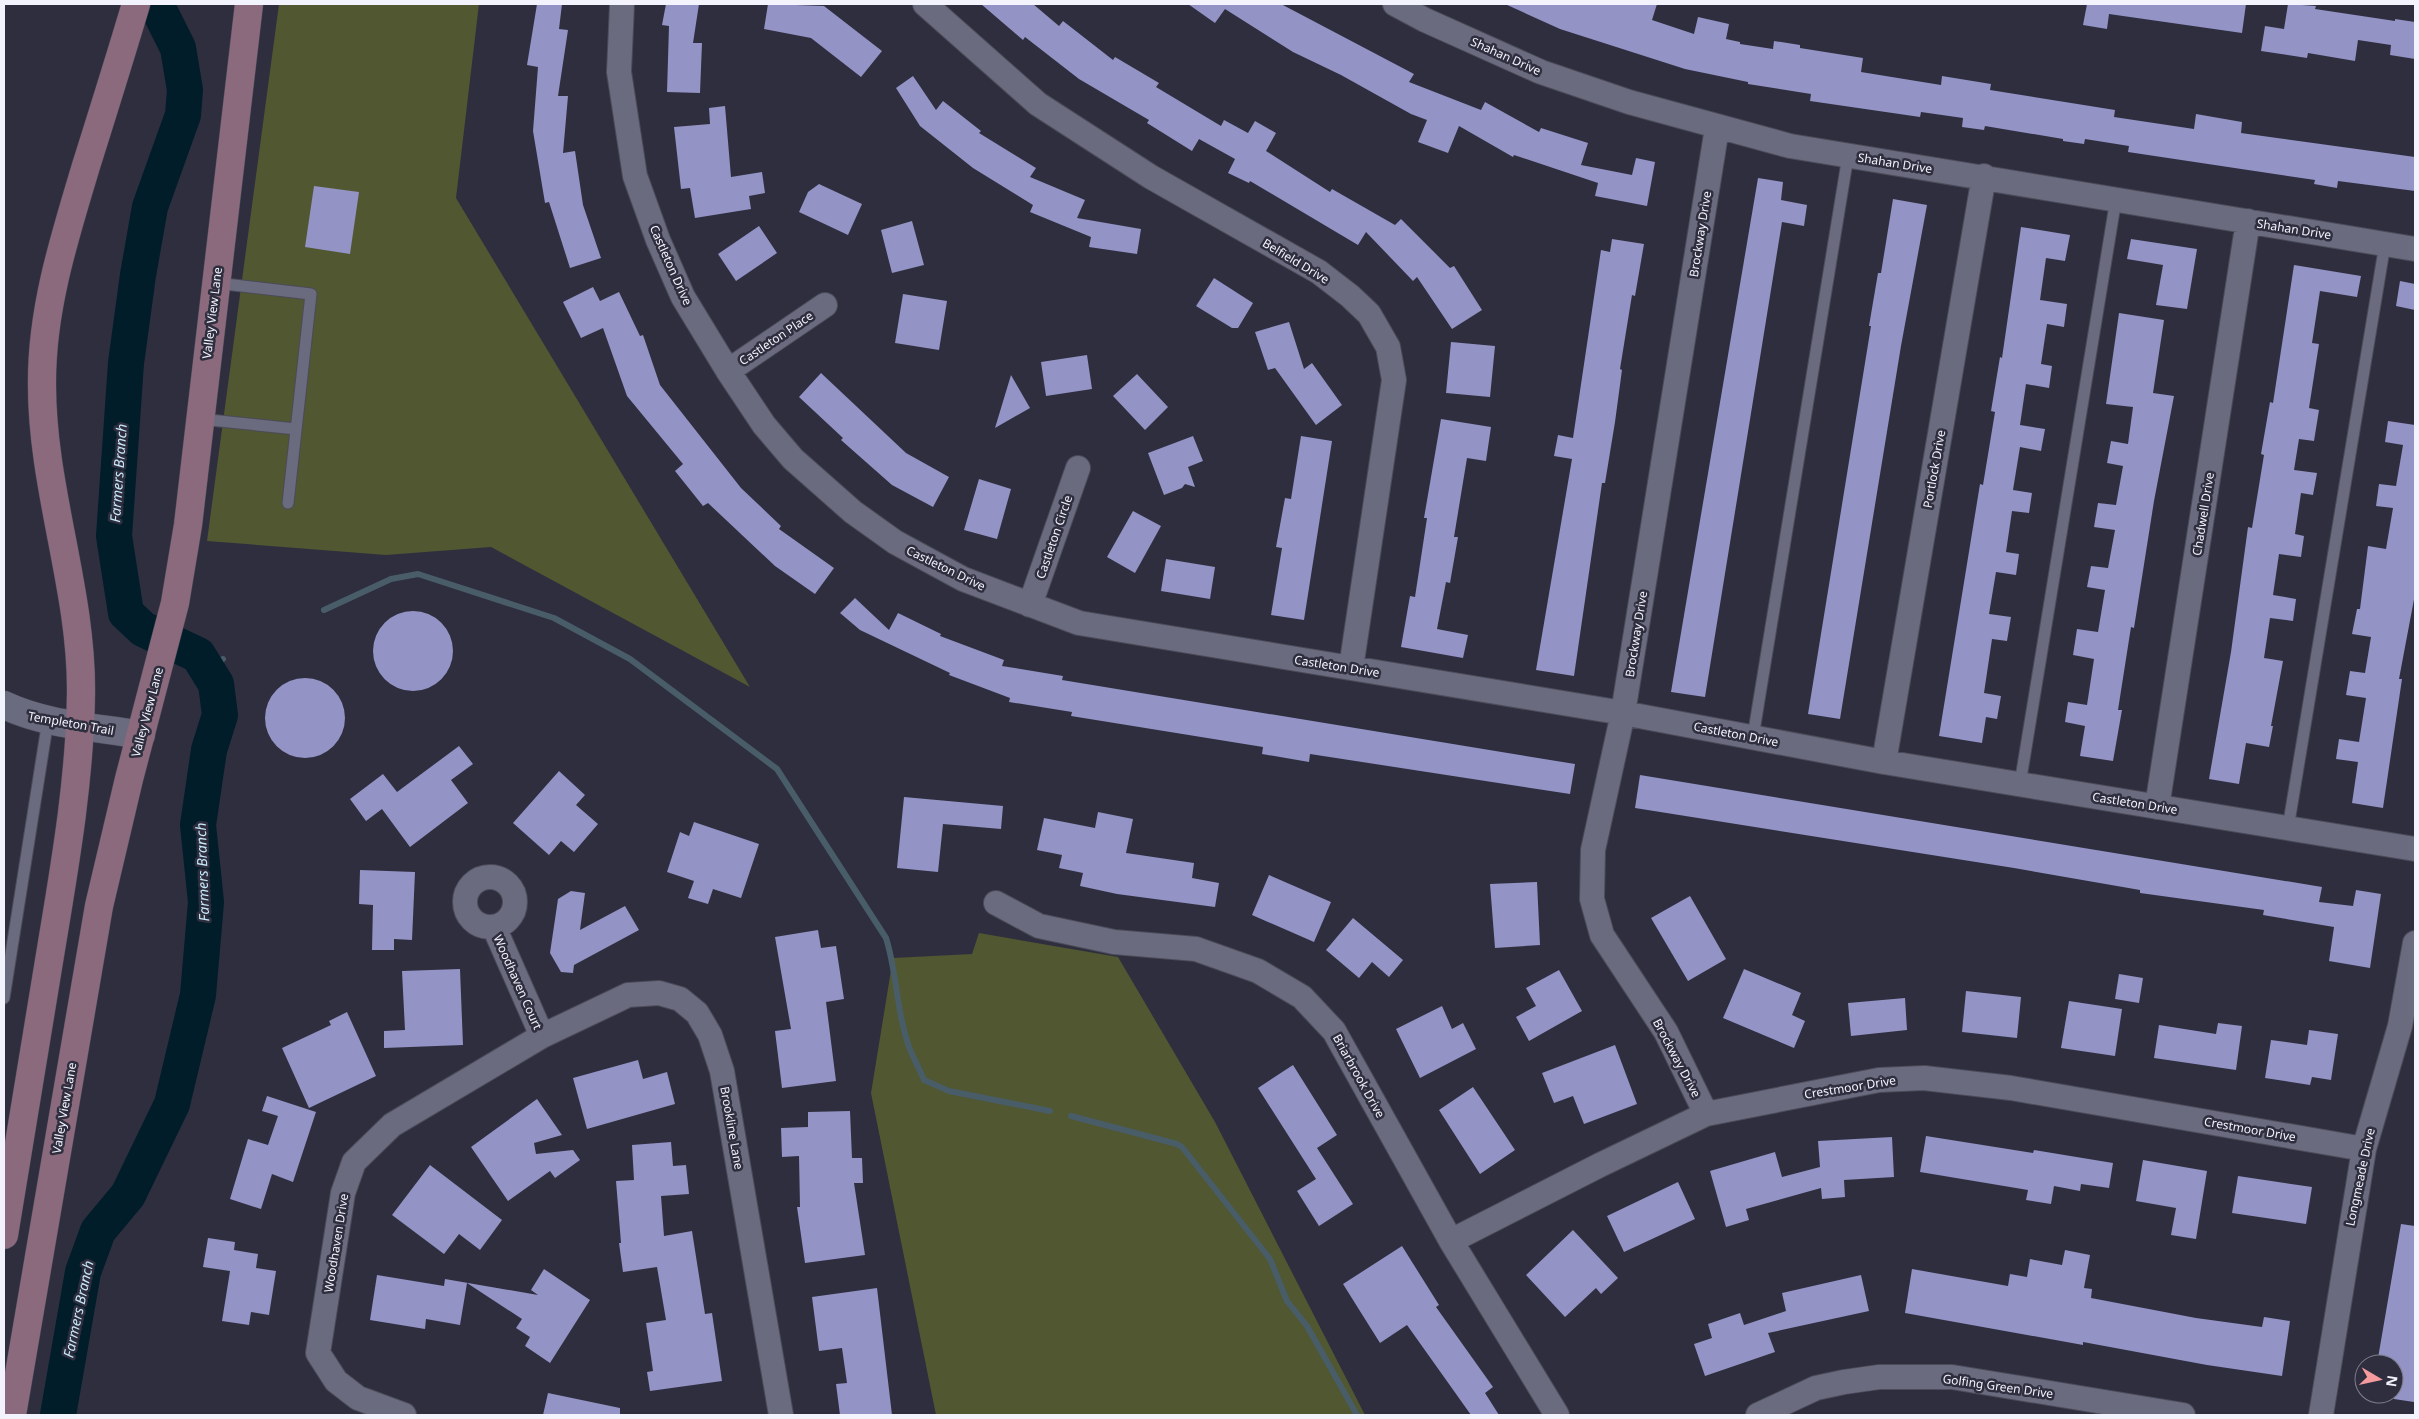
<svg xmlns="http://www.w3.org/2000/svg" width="2419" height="1419" viewBox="0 0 2419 1419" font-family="'Noto Sans',sans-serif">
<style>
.green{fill:#505731}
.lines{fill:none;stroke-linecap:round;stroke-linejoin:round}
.stream{stroke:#495d69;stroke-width:6}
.river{stroke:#001d29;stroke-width:36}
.building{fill:#9393c5}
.service-casing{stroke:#4b4b59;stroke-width:13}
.minor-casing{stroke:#4b4b59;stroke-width:26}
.tertiary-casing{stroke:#4b4b59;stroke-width:29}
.secondary-casing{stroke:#4b4b59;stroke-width:29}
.service{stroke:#6a6b7e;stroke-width:11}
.minor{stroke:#6a6b7e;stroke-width:24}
.tertiary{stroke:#6a6b7e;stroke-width:28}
.secondary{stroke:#8c6a7d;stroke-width:28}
.labels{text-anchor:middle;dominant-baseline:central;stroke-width:5;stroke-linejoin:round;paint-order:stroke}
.street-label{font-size:12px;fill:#f3f3fe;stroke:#2e2e3f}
.water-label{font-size:14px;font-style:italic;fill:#c8eafa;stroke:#2e2e3f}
</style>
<rect width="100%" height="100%" fill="#2e2e3f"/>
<!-- green -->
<path class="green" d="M 279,4 L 479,4 L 456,198 L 750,687 L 491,547 L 386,555 L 207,541 Z
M 979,933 L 1118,957 L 1215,1122 L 1365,1415 L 936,1415 L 871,1093 L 893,958 L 972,954 Z"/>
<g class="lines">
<!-- stream -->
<path class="stream" d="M 324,610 L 391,579 L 418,574 L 554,618 L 630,659 L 777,769 L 886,938 C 897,972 896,1009 908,1044 C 912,1056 919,1068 924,1080 L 949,1091 L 1050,1111
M 206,667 L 223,659
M 1071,1116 L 1177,1144 L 1182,1147 L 1270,1259 L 1287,1301 L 1307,1326 L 1357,1415"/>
<!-- river -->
<path class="river" d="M 58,1415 L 83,1272 L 98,1231 L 128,1195 L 172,1104 L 198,995 L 206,902 L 198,825 L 209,750 L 220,715 L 216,684 L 198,655 L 143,629 L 126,613 L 114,536 L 126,363 L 138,275 L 150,207 L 183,115 L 185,90 L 178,48 L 156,4"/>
</g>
<!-- building -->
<path class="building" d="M 537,4 L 562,4 L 559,29 L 568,30 L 558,96 L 568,96 L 563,153 L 575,151 L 583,205 L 601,258 L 570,268 L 549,202 L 545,203 L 533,131 L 538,67 L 527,65 Z
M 666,4 L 699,4 L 693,43 L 702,43 L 700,93 L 667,92 L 669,26 L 662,25 Z
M 768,4 L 824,6 L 882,51 L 861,77 L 811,38 L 764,29 Z
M 981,4 L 1033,4 L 1059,26 L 1063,21 L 1113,60 L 1115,57 L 1159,83 L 1156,87 L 1221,126 L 1224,120 L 1248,133 L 1255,121 L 1276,133 L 1266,151 L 1330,192 L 1332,189 L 1395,225 L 1401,219 L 1450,268 L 1454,266 L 1482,310 L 1452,329 L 1417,277 L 1413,281 L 1366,232 L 1358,245 L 1250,181 L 1249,183 L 1228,173 L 1235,159 L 1199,139 L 1192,151 L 1147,123 L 1149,120 L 1079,79 L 1025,37 L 1023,40 Z
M 1188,4 L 1281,4 L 1414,74 L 1409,82 L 1481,110 L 1485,102 L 1539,132 L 1541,128 L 1588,143 L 1581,165 L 1632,175 L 1636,158 L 1655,162 L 1647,206 L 1595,196 L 1598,183 L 1514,155 L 1513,157 L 1459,126 L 1448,153 L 1418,142 L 1427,120 L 1411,114 L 1341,75 L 1293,52 L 1225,9 L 1215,23 Z
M 1505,4 L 1657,4 L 1652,20 L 1694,34 L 1698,17 L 1729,24 L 1726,39 L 1740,42 L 1740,44 L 1773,49 L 1774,41 L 1800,45 L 1800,48 L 1863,58 L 1861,72 L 1941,85 L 1942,76 L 1991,84 L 1990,90 L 2115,110 L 2114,117 L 2194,129 L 2196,114 L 2242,122 L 2241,133 L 2415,157 L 2415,191 L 2338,181 L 2337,188 L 2314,184 L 2315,180 L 2128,152 L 2129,146 L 2085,139 L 2084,144 L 2063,141 L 2063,139 L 1985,126 L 1984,130 L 1962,127 L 1963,118 L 1921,112 L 1920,117 L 1810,101 L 1811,94 L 1748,84 L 1748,82 L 1685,69 L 1560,29 Z
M 2087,4 L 2246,4 L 2242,33 L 2109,14 L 2107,29 L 2083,25 Z
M 2288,4 L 2316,6 L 2315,9 L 2395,21 L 2395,19 L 2415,22 L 2415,59 L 2390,55 L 2391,45 L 2358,40 L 2355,61 L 2308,53 L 2307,58 L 2261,51 L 2265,26 L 2284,29 Z
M 913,76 L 936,110 L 943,101 L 981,131 L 979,133 L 1036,168 L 1030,177 L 1085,200 L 1077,218 L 1141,229 L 1137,254 L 1089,247 L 1091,237 L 1030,212 L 1033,205 L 973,168 L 920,126 L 896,88 Z
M 725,106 L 731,177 L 762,172 L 765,193 L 749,196 L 751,209 L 695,218 L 690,188 L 681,189 L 674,127 L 710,124 L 709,108 Z
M 1758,178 L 1783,182 L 1781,200 L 1807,205 L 1804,226 L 1782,222 L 1705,697 L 1671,692 Z
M 819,184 L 862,204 L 848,235 L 799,212 L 808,192 Z
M 314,186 L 359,192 L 350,254 L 305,247 Z
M 1893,199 L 1927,205 L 1901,346 L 1840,719 L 1808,714 L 1871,326 L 1869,326 L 1878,273 L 1881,273 Z
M 912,221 L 924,265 L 892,273 L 881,230 Z
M 759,226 L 777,253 L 736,281 L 718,254 Z
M 2021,227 L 2070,235 L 2065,261 L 2046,258 L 2040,300 L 2067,304 L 2064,327 L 2047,324 L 2041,364 L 2052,366 L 2049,388 L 2026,384 L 2020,425 L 2045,429 L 2041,451 L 2020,447 L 2013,490 L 2032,493 L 2029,513 L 2012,511 L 2006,552 L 2019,554 L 2016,575 L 1996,572 L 1989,614 L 2011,617 L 2007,641 L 1992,639 L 1984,693 L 2001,696 L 1997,719 L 1986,717 L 1982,743 L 1939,736 L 1980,484 L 1983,485 L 1995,412 L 1991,411 L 2000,357 L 2002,358 Z
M 1612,239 L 1644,244 L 1635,296 L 1632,295 L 1620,369 L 1622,370 L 1615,422 L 1605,483 L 1602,483 L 1574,676 L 1536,670 L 1572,459 L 1554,456 L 1558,435 L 1573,438 L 1601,250 L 1610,252 Z
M 2131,239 L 2197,249 L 2187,309 L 2156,305 L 2163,265 L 2127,259 Z
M 2294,265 L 2361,276 L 2357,297 L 2320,291 L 2312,343 L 2319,344 L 2309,408 L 2319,410 L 2314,441 L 2299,439 L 2294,470 L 2317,473 L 2313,495 L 2301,493 L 2295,534 L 2304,536 L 2301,557 L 2279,554 L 2273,595 L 2296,599 L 2293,621 L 2270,618 L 2264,658 L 2283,661 L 2271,726 L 2273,726 L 2269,747 L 2246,743 L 2239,784 L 2209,779 L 2231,652 L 2248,527 L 2252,528 L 2264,455 L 2261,454 L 2270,402 L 2273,403 Z
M 1214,278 L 1253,303 L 1238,328 L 1232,328 L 1196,306 Z
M 2400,281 L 2415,284 L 2415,310 L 2396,306 Z
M 593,287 L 600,301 L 619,292 L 640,336 L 643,335 L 660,385 L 741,488 L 781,526 L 779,529 L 834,568 L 815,594 L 775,566 L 708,503 L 703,506 L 675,471 L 683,464 L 627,396 L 603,328 L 581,338 L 563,302 Z
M 903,294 L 947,301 L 939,350 L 895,343 Z
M 2119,313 L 2164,320 L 2153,393 L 2174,396 L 2154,501 L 2134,628 L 2131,627 L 2118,710 L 2122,710 L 2113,761 L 2080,756 L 2085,726 L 2065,722 L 2068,702 L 2087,705 L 2094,659 L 2073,655 L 2077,629 L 2098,632 L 2105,590 L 2087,587 L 2091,566 L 2108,568 L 2115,530 L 2094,527 L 2098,503 L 2116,505 L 2123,466 L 2107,463 L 2111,441 L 2128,444 L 2133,407 L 2106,404 Z
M 1289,322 L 1304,369 L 1312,363 L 1342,405 L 1316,425 L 1275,368 L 1268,370 L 1255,332 Z
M 1451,342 L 1495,346 L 1490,397 L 1446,393 Z
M 1087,355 L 1092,389 L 1046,396 L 1041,362 Z
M 821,373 L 906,453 L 949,477 L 933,507 L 892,485 L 841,440 L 843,438 L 799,397 Z
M 1137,374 L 1168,407 L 1145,430 L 1113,396 Z
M 1011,375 L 1030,408 L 995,428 Z
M 1441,419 L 1491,427 L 1486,461 L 1467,458 L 1454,537 L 1458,537 L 1450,583 L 1446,582 L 1437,629 L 1468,635 L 1463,658 L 1401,647 L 1410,596 L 1415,597 L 1427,518 L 1424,518 Z
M 2388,421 L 2415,425 L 2415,594 L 2399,679 L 2402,679 L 2383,808 L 2352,803 L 2358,762 L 2336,759 L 2339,739 L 2359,742 L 2366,698 L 2346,695 L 2350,671 L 2365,673 L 2371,637 L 2352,634 L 2357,609 L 2360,609 L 2368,546 L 2386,549 L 2393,508 L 2376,506 L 2379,484 L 2396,486 L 2403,445 L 2385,442 Z
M 1193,436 L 1203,461 L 1188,467 L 1195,487 L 1185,484 L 1182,488 L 1164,495 L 1148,453 Z
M 1301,436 L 1332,441 L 1304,620 L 1271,615 L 1282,548 L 1276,547 L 1285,498 L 1291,499 Z
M 979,479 L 1011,489 L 997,539 L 964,530 Z
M 1133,511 L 1161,526 L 1135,573 L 1107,557 Z
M 1166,559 L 1215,567 L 1210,599 L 1161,591 Z
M 855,598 L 889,630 L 898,613 L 941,634 L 940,636 L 1004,660 L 1002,666 L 1063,676 L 1062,680 L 1575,764 L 1570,794 L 1310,754 L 1309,762 L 1262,754 L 1263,747 L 1071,716 L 1072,712 L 1009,702 L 1010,698 L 949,675 L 950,673 L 860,630 L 840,613 Z
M373 651a40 40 0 1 1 80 0a40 40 0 1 1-80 0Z
M265 718a40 40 0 1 1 80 0a40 40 0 1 1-80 0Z
M 459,746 L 473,764 L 451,780 L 468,803 L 410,847 L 382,809 L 366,821 L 350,799 L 383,774 L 397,792 Z
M 559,771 L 585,795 L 576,805 L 598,824 L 574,852 L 561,841 L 549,855 L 513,823 Z
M 1640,775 L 2322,887 L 2319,902 L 2353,906 L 2356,890 L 2381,894 L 2370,968 L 2329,961 L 2334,927 L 2263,915 L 2264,910 L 2140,893 L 2140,890 L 2014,868 L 1635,808 Z
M 904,797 L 1003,806 L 1001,829 L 943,824 L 938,872 L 897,868 Z
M 1098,812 L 1133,819 L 1126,853 L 1194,863 L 1192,878 L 1219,883 L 1215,907 L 1117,894 L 1080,886 L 1083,873 L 1059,868 L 1062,855 L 1037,850 L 1044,818 L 1095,828 Z
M 694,822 L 759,844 L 741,898 L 713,889 L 708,904 L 688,898 L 694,881 L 667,872 L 680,832 L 689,836 Z
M 360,870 L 415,872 L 412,940 L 394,939 L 394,950 L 372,950 L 373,905 L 359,904 Z
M 1269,875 L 1331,902 L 1314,942 L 1252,915 Z
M 1537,882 L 1540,945 L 1495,948 L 1490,884 Z
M 571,891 L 585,893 L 580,930 L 625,906 L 639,930 L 574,965 L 573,973 L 561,972 L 550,953 L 558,899 Z
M 1690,896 L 1726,959 L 1688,981 L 1651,918 Z
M 1353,918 L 1403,960 L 1389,977 L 1372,962 L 1359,978 L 1326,950 Z
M 818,930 L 821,948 L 836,946 L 844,999 L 826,1002 L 836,1081 L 782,1088 L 775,1031 L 791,1029 L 775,937 Z
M 460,969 L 463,1045 L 384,1048 L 384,1031 L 405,1030 L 402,971 Z
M 1744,969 L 1801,993 L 1792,1015 L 1805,1021 L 1794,1048 L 1723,1018 Z
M 1559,970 L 1582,1011 L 1529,1041 L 1516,1017 L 1536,1006 L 1526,988 Z
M 2119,974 L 2143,978 L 2139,1003 L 2115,999 Z
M 1966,991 L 2021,997 L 2017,1038 L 1962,1032 Z
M 1905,998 L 1907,1030 L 1851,1036 L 1848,1003 Z
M 2069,1001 L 2122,1009 L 2115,1056 L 2061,1048 Z
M 1442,1006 L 1452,1029 L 1463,1023 L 1476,1049 L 1420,1078 L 1396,1029 Z
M 347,1012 L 376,1076 L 309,1108 L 282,1048 L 331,1025 L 329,1021 Z
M 2218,1023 L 2242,1026 L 2236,1070 L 2154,1058 L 2159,1025 L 2216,1034 Z
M 2309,1030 L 2338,1034 L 2331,1080 L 2312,1077 L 2310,1085 L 2265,1078 L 2271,1040 L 2307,1045 Z
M 1615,1045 L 1637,1104 L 1584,1124 L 1573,1096 L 1554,1103 L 1542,1073 Z
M 638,1060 L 643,1079 L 667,1072 L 675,1104 L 587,1129 L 573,1078 Z
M 1293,1065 L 1337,1135 L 1317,1148 L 1353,1204 L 1319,1226 L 1297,1191 L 1316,1179 L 1258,1088 Z
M 1473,1087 L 1515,1150 L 1480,1174 L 1439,1110 Z
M 267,1096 L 316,1112 L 293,1182 L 272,1174 L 261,1209 L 230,1199 L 248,1139 L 268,1145 L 278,1116 L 262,1111 Z
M 537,1099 L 562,1135 L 534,1143 L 536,1154 L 573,1150 L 580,1160 L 555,1178 L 550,1171 L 508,1201 L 471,1147 Z
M 850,1111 L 852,1158 L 862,1158 L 863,1183 L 854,1183 L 865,1255 L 805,1263 L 797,1207 L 800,1207 L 799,1156 L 782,1157 L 781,1128 L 808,1127 L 808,1112 Z
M 1926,1136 L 2033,1153 L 2034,1150 L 2113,1163 L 2109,1188 L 2081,1184 L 2080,1191 L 2054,1186 L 2051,1204 L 2026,1200 L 2028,1190 L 1920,1172 Z
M 1892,1137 L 1894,1177 L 1844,1180 L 1845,1197 L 1822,1199 L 1821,1188 L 1746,1209 L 1749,1220 L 1726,1227 L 1710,1171 L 1775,1152 L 1782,1177 L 1820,1167 L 1818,1141 Z
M 671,1142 L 673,1166 L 686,1165 L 689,1194 L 661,1196 L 664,1236 L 692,1231 L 705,1314 L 712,1313 L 722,1381 L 650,1391 L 647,1372 L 653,1371 L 646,1323 L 666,1320 L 657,1267 L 623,1272 L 619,1243 L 621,1243 L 616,1181 L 634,1180 L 632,1145 Z
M 2143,1160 L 2207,1171 L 2196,1239 L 2171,1235 L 2176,1208 L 2136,1201 Z
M 430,1165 L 502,1220 L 480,1250 L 459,1234 L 444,1254 L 392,1215 Z
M 2238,1176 L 2312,1187 L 2306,1224 L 2232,1213 Z
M 1678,1182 L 1695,1219 L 1624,1252 L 1607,1216 Z
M 2401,1224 L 2415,1226 L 2414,1402 L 2394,1399 L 2394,1364 L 2377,1364 Z
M 1573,1230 L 1618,1278 L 1601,1294 L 1596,1288 L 1565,1317 L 1526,1275 Z
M 208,1238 L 235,1242 L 234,1250 L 258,1254 L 256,1268 L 276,1271 L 269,1315 L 251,1312 L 249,1325 L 222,1321 L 230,1271 L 203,1267 Z
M 1402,1246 L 1439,1305 L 1436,1307 L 1493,1387 L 1485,1393 L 1499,1415 L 1471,1415 L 1407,1325 L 1380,1343 L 1343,1284 Z
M 2065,1250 L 2090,1255 L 2084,1288 L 2092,1289 L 2091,1298 L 2196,1318 L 2262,1327 L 2264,1317 L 2290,1321 L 2282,1376 L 2207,1365 L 2083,1342 L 2083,1345 L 1905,1313 L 1912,1269 L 2008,1286 L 2010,1274 L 2027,1277 L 2030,1259 L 2062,1265 Z
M 544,1269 L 590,1300 L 550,1363 L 525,1346 L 530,1337 L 516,1328 L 522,1319 L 467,1283 L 460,1325 L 426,1319 L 425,1329 L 370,1320 L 377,1275 L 444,1286 L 445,1279 L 538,1295 L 531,1290 Z
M 1861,1275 L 1869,1311 L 1768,1333 L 1775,1352 L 1705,1376 L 1694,1344 L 1712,1338 L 1708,1324 L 1740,1313 L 1744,1325 L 1786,1311 L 1782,1293 Z
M 877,1288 L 892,1415 L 840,1415 L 836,1384 L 847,1383 L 842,1348 L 819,1351 L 812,1297 Z
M 548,1393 L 620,1408 L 620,1415 L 543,1415 Z"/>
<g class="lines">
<!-- service casing -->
<g class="service-casing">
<path id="service" d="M 216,283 L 311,294 L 288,503
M 200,419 L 296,429
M 1753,737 L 1848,156
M 2020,784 L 2116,199
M 2288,828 L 2385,244
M 4,998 L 48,720"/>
</g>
<!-- minor casing -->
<g class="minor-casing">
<path id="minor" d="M 622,4 L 619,72 L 635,176 L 658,240 L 683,297 L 728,371 L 764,425 L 793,459 L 853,512 L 895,542 L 963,579 L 1079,623 L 1623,713 L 1884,762 L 2415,849
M 925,4 L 1038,104 L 1151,177 L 1319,272 L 1350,296 L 1369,314 L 1388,347 L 1394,380 L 1351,668
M 1395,4 L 1425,20 L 1541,72 L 1629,102 L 1790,146 L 2415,249
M 728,371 L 825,305
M 1030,605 L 1078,468
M 1884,762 L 1984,176
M 2157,807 L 2248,221
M465 902a25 25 0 1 1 50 0a25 25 0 1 1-50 0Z
M 996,903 L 1039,926 L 1114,942 L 1196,949 L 1258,971 L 1302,997 L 1334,1031 L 1451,1241 L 1557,1415
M 494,927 L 542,1036
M 1706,1114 L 1666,1032 L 1602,935 L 1592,899 L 1593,850 L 1623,713 L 1717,128
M 1451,1241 L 1600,1165 L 1706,1114 L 1879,1080 L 1924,1078 L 2011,1088 L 2364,1149
M 404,1415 L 358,1398 L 336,1381 L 318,1353 L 343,1193 L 354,1162 L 392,1125 L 542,1036 L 628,995 L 659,993 L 680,999 L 697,1013 L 710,1035 L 722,1071 L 781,1415
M 1758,1415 L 1816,1388 L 1844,1382 L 1879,1377 L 1952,1377 L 2183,1415
M 2321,1415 L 2364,1149 L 2400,1026 L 2415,943"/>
</g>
<!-- tertiary casing -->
<g class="tertiary-casing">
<path id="tertiary" d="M 4,705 C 46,725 95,727 141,735"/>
</g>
<!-- secondary casing -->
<g class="secondary-casing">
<path id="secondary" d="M 4,1235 C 19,1140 35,1045 51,949 C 65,865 80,779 81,693 C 82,588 41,487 42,381 C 42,307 65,236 86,166 C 103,112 120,58 136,4
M 12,1415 L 99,906 L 129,779 L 175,603 L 188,525 L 249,4"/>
</g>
<!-- service -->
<use href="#service" class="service"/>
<!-- minor -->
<use href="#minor" class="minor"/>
<!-- tertiary -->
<use href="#tertiary" class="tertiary"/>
<!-- secondary -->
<use href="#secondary" class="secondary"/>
</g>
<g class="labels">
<!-- street labels -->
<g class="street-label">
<text transform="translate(1506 56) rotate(24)">Shahan Drive</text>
<text transform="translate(1895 163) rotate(9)">Shahan Drive</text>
<text transform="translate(2294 229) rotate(9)">Shahan Drive</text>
<text transform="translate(1700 234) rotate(-81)">Brockway Drive</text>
<text transform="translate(1296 261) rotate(31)">Belfield Drive</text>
<text transform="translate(671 265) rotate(66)">Castleton Drive</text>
<text transform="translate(212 313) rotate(-83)">Valley View Lane</text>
<text transform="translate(776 338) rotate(-34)">Castleton Place</text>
<text transform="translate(1934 469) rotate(-80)">Portlock Drive</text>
<text transform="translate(2203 514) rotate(-81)">Chadwell Drive</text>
<text transform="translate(1054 537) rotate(-71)">Castleton Circle</text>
<text transform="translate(946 568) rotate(26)">Castleton Drive</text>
<text transform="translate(1636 634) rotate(-81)">Brockway Drive</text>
<text transform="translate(1337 666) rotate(9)">Castleton Drive</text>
<text transform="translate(147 712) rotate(-75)">Valley View Lane</text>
<text transform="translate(71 723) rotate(10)">Templeton Trail</text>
<text transform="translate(1736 734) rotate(11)">Castleton Drive</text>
<text transform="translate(2135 803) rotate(9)">Castleton Drive</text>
<text transform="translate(518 982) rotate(66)">Woodhaven Court</text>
<text transform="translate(1677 1058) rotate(62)">Brockway Drive</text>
<text transform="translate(1359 1076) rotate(61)">Briarbrook Drive</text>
<text transform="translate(1850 1087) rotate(-9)">Crestmoor Drive</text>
<text transform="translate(64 1108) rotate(-80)">Valley View Lane</text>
<text transform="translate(732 1128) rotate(80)">Brookline Lane</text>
<text transform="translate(2250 1129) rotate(10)">Crestmoor Drive</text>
<text transform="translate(2360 1177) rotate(-78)">Longmeade Drive</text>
<text transform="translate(336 1243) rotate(-81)">Woodhaven Drive</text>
<text transform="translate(1998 1386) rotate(8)">Golfing Green Drive</text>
</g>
<!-- water labels -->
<g class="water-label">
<text transform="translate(118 473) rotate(-86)">Farmers Branch</text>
<text transform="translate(202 872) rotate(-92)">Farmers Branch</text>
<text transform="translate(78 1309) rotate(-78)">Farmers Branch</text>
</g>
</g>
<!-- border -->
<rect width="2419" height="1419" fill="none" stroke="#f3f3fe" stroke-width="10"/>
<!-- north arrow -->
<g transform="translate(2379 1379) rotate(99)"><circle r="24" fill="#2e2e3f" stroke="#7d7d8b"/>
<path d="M0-4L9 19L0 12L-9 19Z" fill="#f59b9e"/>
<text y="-8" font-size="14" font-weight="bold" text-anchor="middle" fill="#f3f3fe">N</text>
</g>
</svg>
